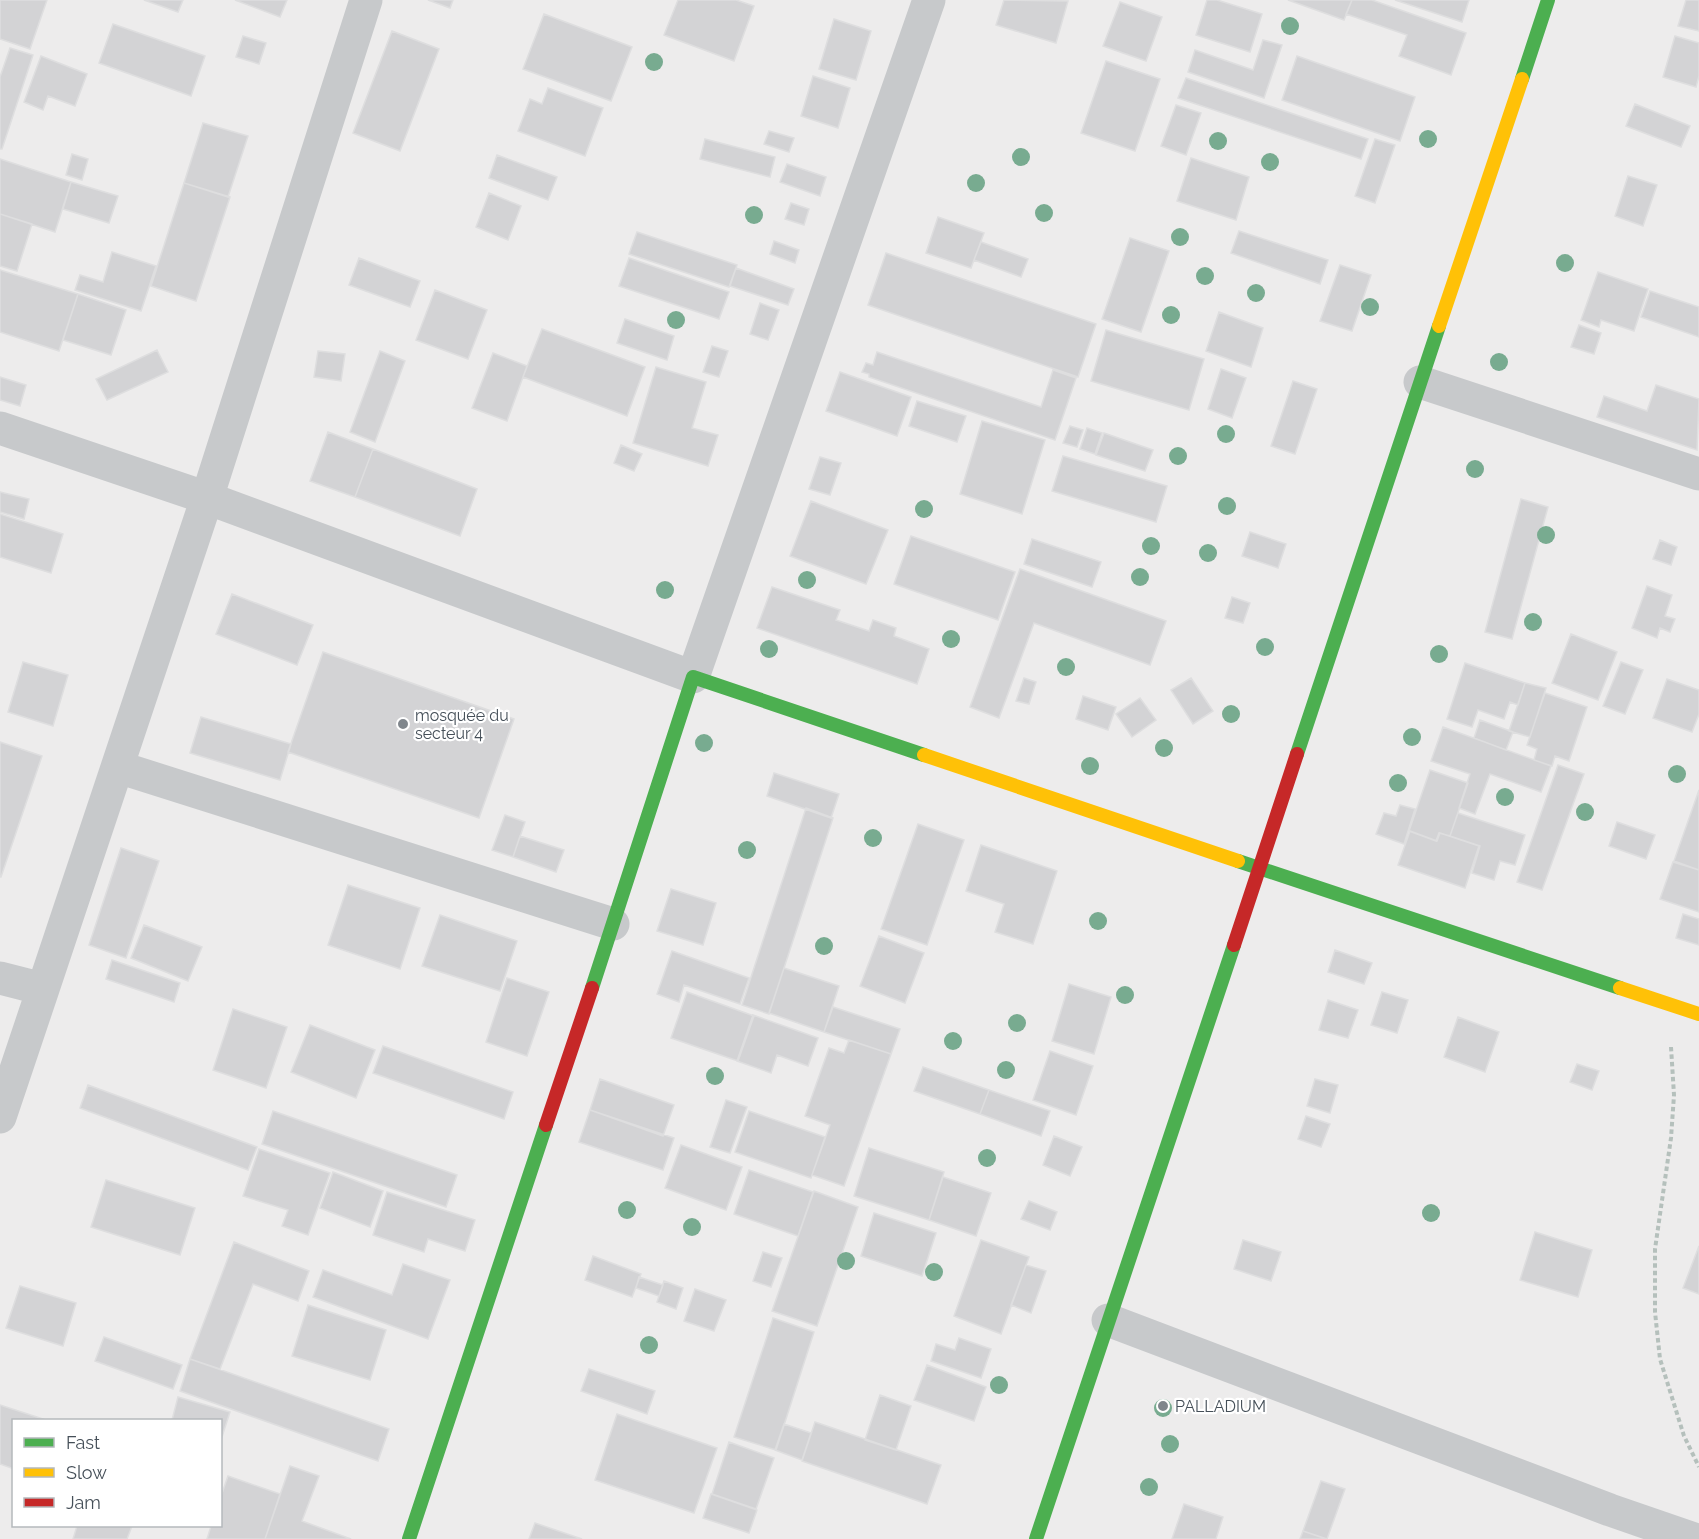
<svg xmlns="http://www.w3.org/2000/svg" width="1699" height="1539" viewBox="0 0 1699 1539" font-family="Raleway,sans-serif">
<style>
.building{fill:#d3d3d5;stroke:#dededf;stroke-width:1.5}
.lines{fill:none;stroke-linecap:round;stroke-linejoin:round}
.path{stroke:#b5c0bc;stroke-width:4;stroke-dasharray:4.5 3;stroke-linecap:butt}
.street{stroke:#c7c9cb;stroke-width:33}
.fast{stroke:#4caf50;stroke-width:14}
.slow{stroke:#ffc107;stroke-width:14}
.jam{stroke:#c62828;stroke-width:14}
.tree{fill:#78ab90}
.poi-dot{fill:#80868c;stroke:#fff;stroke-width:2}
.labels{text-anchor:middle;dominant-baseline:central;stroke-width:4.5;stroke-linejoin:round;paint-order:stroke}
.poi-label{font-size:16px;fill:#454f58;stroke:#fff;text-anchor:start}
</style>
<rect width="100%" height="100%" fill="#edecec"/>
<!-- building -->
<path class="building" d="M 0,0 L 47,0 L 30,49 L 0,39 Z
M 144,0 L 183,0 L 178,12 Z
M 235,0 L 287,0 L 280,17 Z
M 428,0 L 453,0 L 450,8 Z
M 678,0 L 736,0 L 754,6 L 734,61 L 664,35 Z
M 1004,0 L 1068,1 L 1056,43 L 996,25 Z
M 1207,0 L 1217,0 L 1262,14 L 1250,52 L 1196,35 Z
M 1288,0 L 1352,0 L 1344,20 Z
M 1352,0 L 1372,0 L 1466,33 L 1451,75 L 1399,56 L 1407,35 L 1346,14 Z
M 1395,0 L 1469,0 L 1462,22 Z
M 1686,0 L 1699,0 L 1699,31 L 1678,26 Z
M 1120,2 L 1162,17 L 1146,61 L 1103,46 Z
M 544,14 L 632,47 L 611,101 L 523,69 Z
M 834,19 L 871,31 L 856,80 L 819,69 Z
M 113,24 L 205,56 L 191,96 L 99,63 Z
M 392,31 L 439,49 L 400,151 L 353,133 Z
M 243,36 L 266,43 L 259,64 L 236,57 Z
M 1675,36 L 1699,43 L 1699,76 L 1696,87 L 1663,77 Z
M 1263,40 L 1282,45 L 1264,98 L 1188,72 L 1195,50 L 1253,70 Z
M 10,48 L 33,55 L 2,149 L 0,149 L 0,77 Z
M 41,56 L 87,74 L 75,106 L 48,96 L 43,110 L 24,102 Z
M 1297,56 L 1415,97 L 1400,141 L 1282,100 Z
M 1106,61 L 1160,79 L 1135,151 L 1081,133 Z
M 813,76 L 850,88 L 838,128 L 801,116 Z
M 1186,78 L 1368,139 L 1361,159 L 1178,98 Z
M 548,88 L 603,108 L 585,156 L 518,131 L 530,99 L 542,104 Z
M 1635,104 L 1690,126 L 1681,147 L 1626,126 Z
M 1176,105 L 1201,113 L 1186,155 L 1161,146 Z
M 203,123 L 248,136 L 228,197 L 184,183 Z
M 769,131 L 794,138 L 789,152 L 764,144 Z
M 705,139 L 775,157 L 770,177 L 700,159 Z
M 1375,139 L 1395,145 L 1375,203 L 1355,196 Z
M 72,154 L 88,159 L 82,180 L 66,175 Z
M 497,155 L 557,177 L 548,200 L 489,178 Z
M 1191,158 L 1249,177 L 1236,220 L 1177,201 Z
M 0,159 L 71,182 L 55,232 L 0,214 Z
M 787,164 L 826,177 L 820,196 L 780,182 Z
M 1628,176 L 1657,185 L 1643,226 L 1615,216 Z
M 71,182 L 118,196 L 109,223 L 63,209 Z
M 184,183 L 230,197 L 196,301 L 151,286 Z
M 489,193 L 521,206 L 508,240 L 476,227 Z
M 791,203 L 809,209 L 804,225 L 785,219 Z
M 0,214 L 32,224 L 17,271 L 0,266 Z
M 938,217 L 984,233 L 971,268 L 926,253 Z
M 1239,231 L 1328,260 L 1320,284 L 1231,253 Z
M 637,232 L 737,265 L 729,287 L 629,254 Z
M 1130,238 L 1169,251 L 1141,332 L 1102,319 Z
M 774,241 L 799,250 L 795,263 L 770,254 Z
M 981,242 L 1028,259 L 1021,277 L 974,260 Z
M 112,252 L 156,266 L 141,311 L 75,290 L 80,275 L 103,282 Z
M 886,253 L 1096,324 L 1078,377 L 868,305 Z
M 359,258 L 420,281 L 410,307 L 349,285 Z
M 629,258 L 729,292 L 719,319 L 619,286 Z
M 1340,265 L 1371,275 L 1352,331 L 1320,321 Z
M 736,268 L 794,289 L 788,305 L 730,286 Z
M 0,270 L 78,294 L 59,351 L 0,332 Z
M 1598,272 L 1648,289 L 1634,331 L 1601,320 L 1599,327 L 1581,320 Z
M 435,290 L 487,310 L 468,359 L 416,340 Z
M 1650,291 L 1699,307 L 1699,337 L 1641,317 Z
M 78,294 L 126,310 L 111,355 L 63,340 Z
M 760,303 L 779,310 L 768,340 L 750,334 Z
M 1219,312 L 1263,328 L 1251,367 L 1206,351 Z
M 625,319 L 674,336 L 667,360 L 617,343 Z
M 1579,325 L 1601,333 L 1594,354 L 1571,347 Z
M 542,329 L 645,367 L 627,416 L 523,377 Z
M 1106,330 L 1204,359 L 1189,410 L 1091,381 Z
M 712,346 L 728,351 L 719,377 L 703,372 Z
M 157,350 L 168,372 L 107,400 L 96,379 Z
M 318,351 L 345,354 L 341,381 L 314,377 Z
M 380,351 L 405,361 L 375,442 L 350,432 Z
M 877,352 L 1041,407 L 1053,370 L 1076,378 L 1055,440 L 869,377 L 869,374 L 862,372 L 866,363 L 873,365 Z
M 493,353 L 527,366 L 507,421 L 472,408 Z
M 656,367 L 706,382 L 692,428 L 718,435 L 708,466 L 633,443 Z
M 1221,369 L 1246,378 L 1232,418 L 1208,409 Z
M 840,372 L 911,397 L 897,436 L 826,411 Z
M 0,377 L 26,385 L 20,406 L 0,400 Z
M 1293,381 L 1317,389 L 1295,454 L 1271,446 Z
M 1656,385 L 1699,399 L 1697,450 L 1597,417 L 1604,396 L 1647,411 Z
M 917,401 L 966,416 L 957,442 L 909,426 Z
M 982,421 L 1045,440 L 1022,514 L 960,494 Z
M 1070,426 L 1083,430 L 1077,447 L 1063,443 Z
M 1087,428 L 1102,433 L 1095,454 L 1080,449 Z
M 328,432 L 373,449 L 355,497 L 310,481 Z
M 1104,433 L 1153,450 L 1145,471 L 1096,455 Z
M 621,445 L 642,454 L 634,471 L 614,463 Z
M 373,449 L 477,489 L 460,536 L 355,497 Z
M 1063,456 L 1167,486 L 1156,522 L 1052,491 Z
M 820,457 L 841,463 L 830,495 L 809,489 Z
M 0,492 L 29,499 L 24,519 L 0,512 Z
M 1521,499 L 1548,507 L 1512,639 L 1485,632 Z
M 811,501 L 888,530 L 866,584 L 790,556 Z
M 0,514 L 63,534 L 51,573 L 0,557 Z
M 1250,532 L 1286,544 L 1278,568 L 1242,556 Z
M 911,536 L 1015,572 L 998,620 L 894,584 Z
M 1032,539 L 1101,562 L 1092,587 L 1024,564 Z
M 1660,540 L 1677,547 L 1671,565 L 1653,559 Z
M 1020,569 L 1166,621 L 1150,665 L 1034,623 L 999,718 L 970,707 Z
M 1647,586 L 1672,595 L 1665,616 L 1675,619 L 1670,632 L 1660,628 L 1657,638 L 1632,628 Z
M 772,587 L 840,610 L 836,620 L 869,631 L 873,620 L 896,628 L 894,636 L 929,649 L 917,684 L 757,628 Z
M 232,594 L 313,625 L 297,665 L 216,634 Z
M 1232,597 L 1250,603 L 1243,623 L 1225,618 Z
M 1571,634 L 1617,652 L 1598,700 L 1552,683 Z
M 323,652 L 514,719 L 479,818 L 288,752 Z
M 23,662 L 68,675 L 53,726 L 8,712 Z
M 1621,662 L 1643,670 L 1625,714 L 1603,706 Z
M 1465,663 L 1525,683 L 1518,705 L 1510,702 L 1504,719 L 1478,710 L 1472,727 L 1447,719 Z
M 1024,678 L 1036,682 L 1029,704 L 1016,701 Z
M 1191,678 L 1213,711 L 1193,724 L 1171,690 Z
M 1667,679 L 1699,690 L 1699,714 L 1692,732 L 1653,718 Z
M 1525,683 L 1546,688 L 1530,737 L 1509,731 Z
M 1545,693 L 1587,707 L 1569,761 L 1555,756 L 1552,766 L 1534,760 L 1537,749 L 1527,745 Z
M 1083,696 L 1116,707 L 1108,730 L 1076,719 Z
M 1140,698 L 1156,720 L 1132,737 L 1116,714 Z
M 201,717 L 291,744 L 280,780 L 190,753 Z
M 1480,720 L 1513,732 L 1506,750 L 1474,738 Z
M 1443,727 L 1551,766 L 1541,792 L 1490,774 L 1475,814 L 1459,808 L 1470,774 L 1431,761 Z
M 0,742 L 42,756 L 1,877 L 0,877 Z
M 1558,765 L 1584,774 L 1542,890 L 1517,882 Z
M 1430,770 L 1468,783 L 1450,836 L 1439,833 L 1436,841 L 1409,831 Z
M 774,773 L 839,794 L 831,818 L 767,796 Z
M 1699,790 L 1699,870 L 1674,861 Z
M 1400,805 L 1415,809 L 1404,844 L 1376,834 L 1384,813 L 1396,816 Z
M 806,808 L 833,818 L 769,1014 L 742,1005 Z
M 1458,813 L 1525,835 L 1515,865 L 1500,861 L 1494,880 L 1472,873 L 1480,846 L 1450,836 Z
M 505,815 L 525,822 L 513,857 L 492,850 Z
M 1617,822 L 1655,835 L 1646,859 L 1609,846 Z
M 918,824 L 964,840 L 927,945 L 881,929 Z
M 1410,831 L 1437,841 L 1440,833 L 1479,846 L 1465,888 L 1398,865 Z
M 520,836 L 564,850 L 556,872 L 513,857 Z
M 981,845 L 1057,871 L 1033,944 L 995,932 L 1004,904 L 966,891 Z
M 121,848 L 159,861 L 126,958 L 89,945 Z
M 1673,862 L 1699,870 L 1699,912 L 1660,899 Z
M 348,885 L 420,908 L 400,969 L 328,945 Z
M 671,889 L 716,903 L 703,945 L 657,931 Z
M 1683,914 L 1699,919 L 1699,945 L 1676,938 Z
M 440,915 L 517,941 L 500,991 L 422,966 Z
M 144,925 L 202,947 L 188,981 L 131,958 Z
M 879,936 L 924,953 L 905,1003 L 860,986 Z
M 1335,950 L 1372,963 L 1364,984 L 1328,972 Z
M 672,951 L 749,978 L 740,1004 L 684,985 L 679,1002 L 657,994 Z
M 112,960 L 180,983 L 174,1002 L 106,979 Z
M 784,968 L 839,986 L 824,1032 L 769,1013 Z
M 507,978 L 549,992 L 527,1056 L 486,1042 Z
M 1069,984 L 1111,997 L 1094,1054 L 1052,1041 Z
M 687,992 L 754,1016 L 738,1061 L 671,1038 Z
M 1382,992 L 1408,1000 L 1397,1033 L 1371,1025 Z
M 1328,1000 L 1358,1010 L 1348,1038 L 1319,1030 Z
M 833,1007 L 900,1029 L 891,1054 L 824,1032 Z
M 233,1009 L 287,1027 L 266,1088 L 213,1070 Z
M 753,1015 L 818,1038 L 808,1066 L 777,1055 L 771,1073 L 737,1061 Z
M 1458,1017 L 1499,1032 L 1485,1072 L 1444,1057 Z
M 310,1025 L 375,1050 L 356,1098 L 291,1072 Z
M 849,1040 L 891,1054 L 844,1186 L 812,1175 L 830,1125 L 805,1116 L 829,1048 L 844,1053 Z
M 383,1046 L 513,1092 L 504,1119 L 373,1073 Z
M 1050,1051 L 1093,1066 L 1076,1115 L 1033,1100 Z
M 1577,1064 L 1599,1071 L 1592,1090 L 1570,1082 Z
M 923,1067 L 989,1090 L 980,1114 L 914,1091 Z
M 600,1079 L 674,1105 L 663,1136 L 590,1110 Z
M 1315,1079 L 1338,1085 L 1330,1113 L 1307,1106 Z
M 88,1085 L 257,1147 L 248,1170 L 80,1108 Z
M 989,1090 L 1050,1111 L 1041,1136 L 980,1114 Z
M 726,1100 L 747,1107 L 730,1153 L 710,1147 Z
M 590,1110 L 674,1138 L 663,1170 L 579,1142 Z
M 273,1111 L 457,1175 L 446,1207 L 262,1144 Z
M 749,1111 L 825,1137 L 811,1178 L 735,1152 Z
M 1306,1116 L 1330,1124 L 1321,1147 L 1298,1139 Z
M 1054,1136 L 1082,1147 L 1070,1176 L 1043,1165 Z
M 681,1145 L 742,1167 L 726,1210 L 665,1188 Z
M 869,1148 L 944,1172 L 929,1220 L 854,1196 Z
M 259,1149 L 330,1173 L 308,1235 L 282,1226 L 288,1210 L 243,1196 Z
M 749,1170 L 813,1192 L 798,1236 L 734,1214 Z
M 333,1172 L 383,1191 L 370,1227 L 320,1208 Z
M 943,1177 L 991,1193 L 976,1236 L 929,1220 Z
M 106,1180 L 195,1208 L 180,1255 L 91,1227 Z
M 814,1191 L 858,1207 L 817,1326 L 772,1311 Z
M 387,1192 L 475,1220 L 465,1251 L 428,1239 L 424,1252 L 373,1235 Z
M 1029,1201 L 1057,1212 L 1050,1230 L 1021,1219 Z
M 874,1213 L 936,1233 L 922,1276 L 861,1256 Z
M 1535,1232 L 1592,1250 L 1578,1297 L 1520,1280 Z
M 981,1240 L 1029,1257 L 1001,1334 L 954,1316 Z
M 1243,1240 L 1281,1252 L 1271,1281 L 1234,1269 Z
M 234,1242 L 309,1271 L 298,1301 L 253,1284 L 220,1369 L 190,1359 Z
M 1699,1246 L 1699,1294 L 1683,1288 Z
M 763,1252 L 782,1258 L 771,1287 L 753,1281 Z
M 593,1256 L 641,1274 L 632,1297 L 585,1280 Z
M 403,1264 L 450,1280 L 428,1339 L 313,1297 L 323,1270 L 392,1295 Z
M 1026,1265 L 1046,1271 L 1031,1313 L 1011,1305 Z
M 639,1277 L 663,1285 L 659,1296 L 636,1288 Z
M 664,1281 L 683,1288 L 676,1309 L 657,1302 Z
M 20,1286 L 76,1303 L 63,1346 L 6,1328 Z
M 695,1289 L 726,1300 L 714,1331 L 684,1321 Z
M 308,1305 L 386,1330 L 370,1380 L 292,1356 Z
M 773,1318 L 814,1332 L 776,1450 L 734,1437 Z
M 104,1337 L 182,1365 L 173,1389 L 95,1361 Z
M 959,1338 L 991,1349 L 981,1378 L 931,1361 L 936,1344 L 955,1350 Z
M 190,1359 L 389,1429 L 378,1461 L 180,1391 Z
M 927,1365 L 986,1387 L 974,1421 L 914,1400 Z
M 589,1369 L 655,1391 L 647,1414 L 581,1391 Z
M 880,1395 L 911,1406 L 896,1450 L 865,1440 Z
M 178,1397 L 230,1412 L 220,1443 L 220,1420 L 172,1420 Z
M 0,1405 L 46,1420 L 14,1420 L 14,1469 L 0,1464 Z
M 617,1414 L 717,1448 L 694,1513 L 595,1480 Z
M 815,1422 L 941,1465 L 927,1504 L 802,1461 Z
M 784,1424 L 811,1433 L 802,1460 L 775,1450 Z
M 729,1442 L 774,1458 L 756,1509 L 712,1494 Z
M 290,1466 L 319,1476 L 302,1521 L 351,1539 L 265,1539 Z
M 228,1476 L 280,1494 L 265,1539 L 207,1539 L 211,1526 L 220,1526 L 220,1499 Z
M 1321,1481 L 1345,1489 L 1327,1539 L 1303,1531 Z
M 711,1494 L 757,1510 L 749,1533 L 703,1518 Z
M 1184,1504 L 1223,1517 L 1216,1539 L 1172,1539 Z
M 535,1523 L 582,1539 L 529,1539 Z
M 77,1526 L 132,1526 L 127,1539 L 73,1539 Z
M 1303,1531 L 1326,1539 L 1300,1539 Z"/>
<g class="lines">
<!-- path -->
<path class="path" d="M 1671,1047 L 1674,1095 L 1671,1138 L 1655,1249 L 1655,1312 L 1660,1359 L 1684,1436 L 1699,1467"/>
<!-- street -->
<path class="street" d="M 366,0 L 207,498 L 693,677 L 929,0
M 1420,382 L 1699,474
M 0,428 L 207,498 L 43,989
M 118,767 L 613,924
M 0,978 L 43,989 L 0,1117
M 1108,1320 L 1610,1510 L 1694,1539"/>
<!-- fast -->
<path class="fast" d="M 1522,79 L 1548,0
M 1297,754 L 1439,326
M 1238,861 L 1620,988
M 592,988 L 693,677 L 924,755
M 409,1539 L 546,1125
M 1036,1539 L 1234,945"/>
<!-- slow -->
<path class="slow" d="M 1439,326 L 1522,79
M 924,755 L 1238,861
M 1620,988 L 1699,1014"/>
<!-- jam -->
<path class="jam" d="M 1234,945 L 1297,754
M 546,1125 L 592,988"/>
</g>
<!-- trees -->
<g class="tree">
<circle cx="1290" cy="26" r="9"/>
<circle cx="654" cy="62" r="9"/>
<circle cx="1428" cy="139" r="9"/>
<circle cx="1218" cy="141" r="9"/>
<circle cx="1021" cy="157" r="9"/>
<circle cx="1270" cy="162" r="9"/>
<circle cx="976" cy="183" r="9"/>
<circle cx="1044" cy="213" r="9"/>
<circle cx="754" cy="215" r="9"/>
<circle cx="1180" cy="237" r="9"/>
<circle cx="1565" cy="263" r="9"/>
<circle cx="1205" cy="276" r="9"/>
<circle cx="1256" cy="293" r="9"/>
<circle cx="1370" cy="307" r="9"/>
<circle cx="1171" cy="315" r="9"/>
<circle cx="676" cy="320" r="9"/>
<circle cx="1499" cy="362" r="9"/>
<circle cx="1226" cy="434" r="9"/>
<circle cx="1178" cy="456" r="9"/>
<circle cx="1475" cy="469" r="9"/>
<circle cx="1227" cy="506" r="9"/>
<circle cx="924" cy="509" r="9"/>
<circle cx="1546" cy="535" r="9"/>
<circle cx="1151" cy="546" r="9"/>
<circle cx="1208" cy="553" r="9"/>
<circle cx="1140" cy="577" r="9"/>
<circle cx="807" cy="580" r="9"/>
<circle cx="665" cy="590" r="9"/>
<circle cx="1533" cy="622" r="9"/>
<circle cx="951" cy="639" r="9"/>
<circle cx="1265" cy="647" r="9"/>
<circle cx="769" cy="649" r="9"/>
<circle cx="1439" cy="654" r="9"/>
<circle cx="1066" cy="667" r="9"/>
<circle cx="1231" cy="714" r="9"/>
<circle cx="1412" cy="737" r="9"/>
<circle cx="704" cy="743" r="9"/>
<circle cx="1164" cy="748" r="9"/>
<circle cx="1090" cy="766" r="9"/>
<circle cx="1677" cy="774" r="9"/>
<circle cx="1398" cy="783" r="9"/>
<circle cx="1505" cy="797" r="9"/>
<circle cx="1585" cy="812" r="9"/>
<circle cx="873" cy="838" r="9"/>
<circle cx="747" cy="850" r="9"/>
<circle cx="1098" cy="921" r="9"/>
<circle cx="824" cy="946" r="9"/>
<circle cx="1125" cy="995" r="9"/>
<circle cx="1017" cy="1023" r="9"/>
<circle cx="953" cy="1041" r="9"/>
<circle cx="1006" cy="1070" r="9"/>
<circle cx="715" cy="1076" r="9"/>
<circle cx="987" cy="1158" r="9"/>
<circle cx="627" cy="1210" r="9"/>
<circle cx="1431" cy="1213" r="9"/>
<circle cx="692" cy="1227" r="9"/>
<circle cx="846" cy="1261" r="9"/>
<circle cx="934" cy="1272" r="9"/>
<circle cx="649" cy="1345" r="9"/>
<circle cx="999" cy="1385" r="9"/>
<circle cx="1163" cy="1408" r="9"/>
<circle cx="1170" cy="1444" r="9"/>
<circle cx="1149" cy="1487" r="9"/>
</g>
<!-- markers -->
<g class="poi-dot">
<circle cx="403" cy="724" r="6"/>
<circle cx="1163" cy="1406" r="6"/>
</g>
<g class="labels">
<!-- poi labels -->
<g class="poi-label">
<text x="415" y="715">mosquée du<tspan x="415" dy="18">secteur 4</tspan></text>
<text x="1175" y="1406">PALLADIUM</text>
</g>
</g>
<!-- legend -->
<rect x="12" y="1419" width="210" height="108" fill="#ffffff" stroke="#b5b9bc" stroke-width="1.5"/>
<rect x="24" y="1438" width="30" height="9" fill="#4caf50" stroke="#b5b9bc" stroke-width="1.5"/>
<text x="66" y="1449" font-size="18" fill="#454f58">Fast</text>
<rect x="24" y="1468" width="30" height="9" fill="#ffc107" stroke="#b5b9bc" stroke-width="1.5"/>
<text x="66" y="1479" font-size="18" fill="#454f58">Slow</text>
<rect x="24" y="1498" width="30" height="9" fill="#c62828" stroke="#b5b9bc" stroke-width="1.5"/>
<text x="66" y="1509" font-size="18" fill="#454f58">Jam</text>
</svg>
